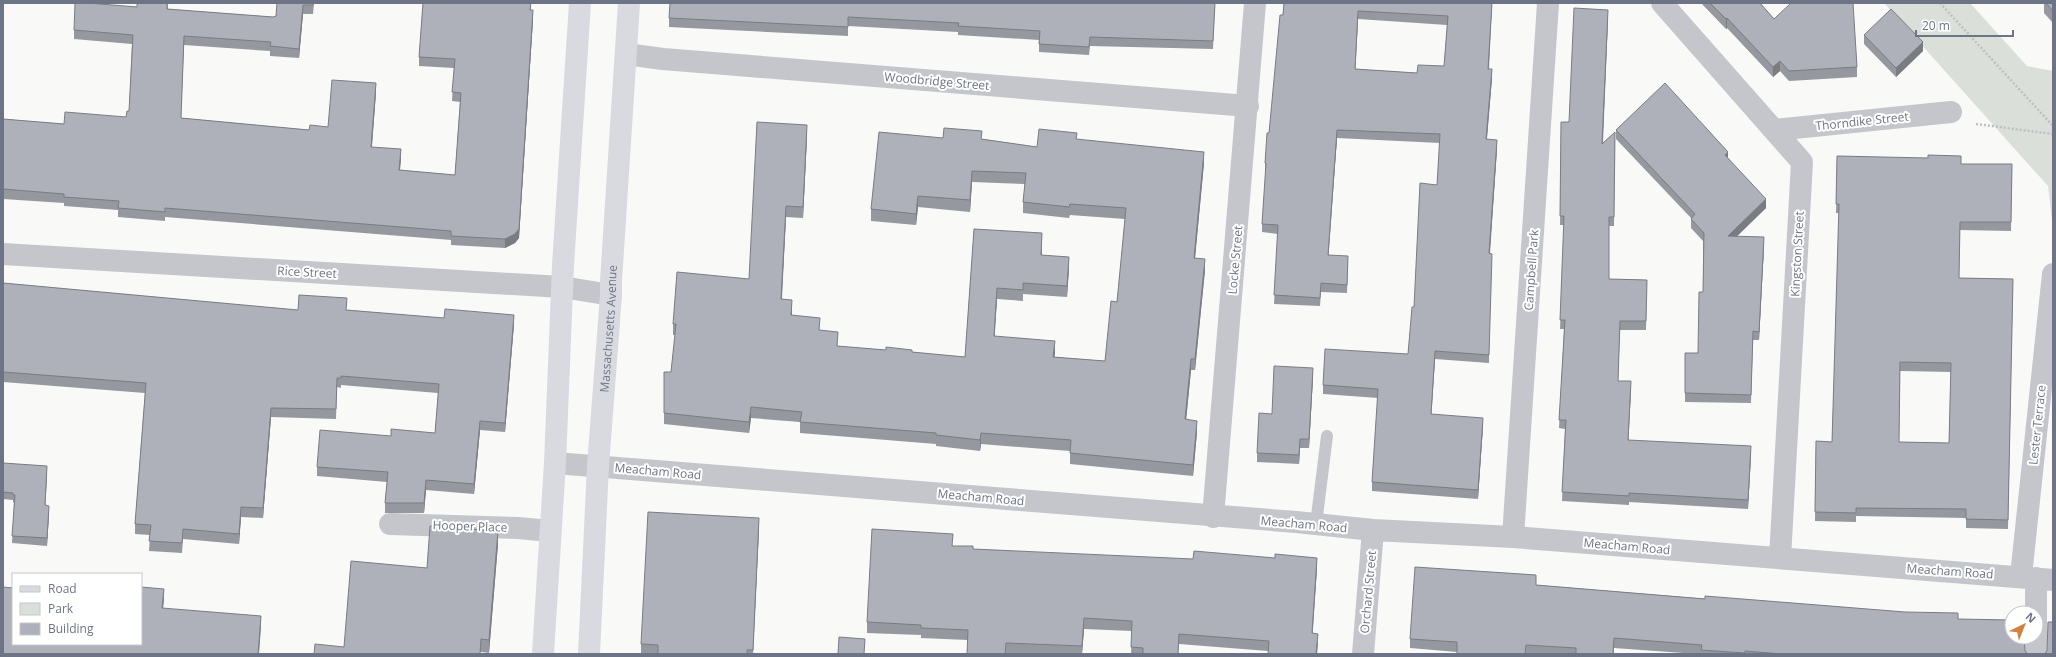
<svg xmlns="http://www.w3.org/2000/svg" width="2056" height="657" viewBox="0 0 2056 657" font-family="'Open Sans',sans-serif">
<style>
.green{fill:#dae0d9}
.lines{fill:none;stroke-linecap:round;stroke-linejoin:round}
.path{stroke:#bebfc2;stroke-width:2.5;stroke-dasharray:2 2;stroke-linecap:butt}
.service{stroke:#c4c6cb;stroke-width:12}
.minor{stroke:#c4c6cb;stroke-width:22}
.primary{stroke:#d9dadf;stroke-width:22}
.wall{fill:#96989f;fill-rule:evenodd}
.shaded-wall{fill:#7a7c82}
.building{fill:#aeb1b9;stroke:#7a7c82;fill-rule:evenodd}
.labels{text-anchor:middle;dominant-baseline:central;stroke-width:4;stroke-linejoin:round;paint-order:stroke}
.street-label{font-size:12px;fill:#6c7485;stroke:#fff}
</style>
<rect width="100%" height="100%" fill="#f9f9f8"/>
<!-- green -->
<path class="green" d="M 1884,3 L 1970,3 L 2027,66 L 2053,71 L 2053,229 L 2048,186 Z"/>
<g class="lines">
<!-- path -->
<path class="path" d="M 1940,3 L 2053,126
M 1976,124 L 2053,134"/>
<!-- service -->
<path class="service" d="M 1316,524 L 1327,436"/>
<!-- minor -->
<path class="minor" d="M 1662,3 L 1802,162 L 1780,558
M 626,54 L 663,59 L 1248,106
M 1774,130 L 1951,112
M 3,254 L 562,287 L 611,295
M 555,463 L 1296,522 L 1373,530 L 1513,537 L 2053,580
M 1213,517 L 1255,3
M 390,524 L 518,528 L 550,531
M 1513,537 L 1548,3
M 2021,576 L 2053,274
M 2036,578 L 2036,654
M 1363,654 L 1373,530"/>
<!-- primary -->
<g class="primary">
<path d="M 543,654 L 555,463 L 563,265 L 580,3"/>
<path id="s1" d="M 589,654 L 598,466 L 611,295 L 611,281 L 629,3"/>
</g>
</g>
<!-- wall -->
<path class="wall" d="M 137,3 L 168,3 L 168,9 L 273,17 L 276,16 L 277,3 L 314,3 L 313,14 L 303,14 L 299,58 L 270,56 L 270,51 L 184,45 L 181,118 L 309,130 L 328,127 L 376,92 L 372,147 L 401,158 L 400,170 L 455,175 L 460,102 L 452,101 L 454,68 L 419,66 L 419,57 L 423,3 L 531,3 L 531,10 L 533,19 L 519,238 L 515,243 L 505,248 L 451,245 L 451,240 L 165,217 L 165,221 L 118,217 L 118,210 L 64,206 L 64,203 L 3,199 L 3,119 L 64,124 L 126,117 L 129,111 L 132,44 L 74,39 L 74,30 L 137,7 Z
M 1215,3 L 1213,49 L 1090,46 L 1089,55 L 1039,52 L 1039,40 L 958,35 L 958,32 L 848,26 L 848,36 L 669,27 L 669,18 Z
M 1284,3 L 1492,3 L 1489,69 L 1492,78 L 1487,139 L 1497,149 L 1490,254 L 1489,363 L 1435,359 L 1431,414 L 1483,426 L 1478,499 L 1372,491 L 1372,482 L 1378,398 L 1323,394 L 1323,385 L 1408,354 L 1414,307 L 1437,185 L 1440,143 L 1337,138 L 1328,255 L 1348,265 L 1347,293 L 1321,292 L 1320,306 L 1274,304 L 1278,234 L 1262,232 L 1262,224 L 1266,172 L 1265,172 L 1265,163 L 1269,133 ZM 1358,19 L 1447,25 L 1444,66 L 1417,73 L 1355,69 Z
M 1701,3 L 1760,3 L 1774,19 L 1857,67 L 1857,77 L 1789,81 L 1780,71 L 1773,77 L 1727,28 L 1726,29 Z
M 2044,3 L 2053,3 L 2053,23 L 2044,13 Z
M 1608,18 L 1603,143 L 1615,132 L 1614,226 L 1609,226 L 1609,279 L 1647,280 L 1646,330 L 1620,330 L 1618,381 L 1631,390 L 1628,440 L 1751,455 L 1748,509 L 1629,502 L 1629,505 L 1562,501 L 1565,429 L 1559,428 L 1564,329 L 1560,329 L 1564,225 L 1560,225 L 1561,122 L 1569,122 Z
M 1864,35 L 1923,51 L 1896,77 L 1864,44 Z
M 1616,130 L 1728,158 L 1766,208 L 1737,236 L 1764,246 L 1759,340 L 1753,340 L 1751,403 L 1685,402 L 1685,353 L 1698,353 L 1703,292 L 1703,241 L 1691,228 L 1691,218 L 1616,139 Z
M 807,136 L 803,218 L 786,217 L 782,299 L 792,311 L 792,315 L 820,330 L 838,346 L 965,357 L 974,229 L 1042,244 L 1042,255 L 1069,268 L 1067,297 L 1023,294 L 1023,301 L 997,299 L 994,336 L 1055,353 L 1054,357 L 1105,361 L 1117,302 L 1125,219 L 1070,215 L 1069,218 L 1023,213 L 1023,202 L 1025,184 L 972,182 L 970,212 L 918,207 L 916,225 L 871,221 L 871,209 L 943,138 L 982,139 L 1037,147 L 1077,139 L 1204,163 L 1195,258 L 1205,270 L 1195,370 L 1191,370 L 1186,420 L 1197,432 L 1193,476 L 1070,464 L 1070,451 L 981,444 L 980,451 L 936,446 L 936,444 L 800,433 L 800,422 L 751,418 L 749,433 L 664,424 L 664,372 L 671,372 L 675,335 L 673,335 L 673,324 L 749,279 Z
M 1837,156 L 1961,164 L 2012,164 L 2011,231 L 1960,230 L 1959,278 L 2013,279 L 2008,529 L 1966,528 L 1966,518 L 1856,516 L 1856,522 L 1815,521 L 1816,441 L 1832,442 L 1839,213 L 1836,213 ZM 1900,371 L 1951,372 L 1949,443 L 1899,442 Z
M 3,283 L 298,310 L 347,310 L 514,324 L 505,432 L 480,430 L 474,494 L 426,490 L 424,513 L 385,513 L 385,503 L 387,482 L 317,476 L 317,467 L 391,436 L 435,433 L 438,393 L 341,385 L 341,388 L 337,387 L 336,419 L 271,417 L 263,518 L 241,517 L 239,544 L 183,539 L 182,553 L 149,551 L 150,535 L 135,534 L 135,524 L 145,393 L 3,382 Z
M 1313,377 L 1309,448 L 1300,448 L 1299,464 L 1257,462 L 1257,453 L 1272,414 Z
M 3,463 L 47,473 L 45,506 L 49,513 L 47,546 L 12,543 L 14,503 L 13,502 L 13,500 L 3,499 Z
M 759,528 L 753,654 L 641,654 L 641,644 Z
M 498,544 L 489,653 L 481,652 L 314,654 L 344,647 L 427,568 Z
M 953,546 L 973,549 L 1317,568 L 1312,634 L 1318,644 L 1317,654 L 1268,654 L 1268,651 L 1179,644 L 1178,654 L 1131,654 L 1132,631 L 1084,629 L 1082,654 L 1025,654 L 1006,653 L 1006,654 L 967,654 L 968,640 L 921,638 L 921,635 L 867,633 L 867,622 Z
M 1536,585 L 1958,619 L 2025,651 L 2028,654 L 1697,654 L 1614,648 L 1614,654 L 1457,654 L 1457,652 L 1410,648 L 1410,639 Z"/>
<!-- shaded-wall -->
<path class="shaded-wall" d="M 1492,3 L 1488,78 L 1488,69 Z
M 303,5 L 303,14 L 299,58 L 299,49 Z
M 533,10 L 533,19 L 519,238 L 515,243 L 505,248 L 505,239 Z
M 1608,10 L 1608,18 L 1602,153 L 1602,144 Z
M 1358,11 L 1358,19 L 1355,78 L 1355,69 Z
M 1727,18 L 1727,28 L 1726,29 L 1726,19 Z
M 1923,42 L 1923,51 L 1896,77 L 1896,68 Z
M 1780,61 L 1780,71 L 1773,77 L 1773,67 Z
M 1492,69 L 1492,78 L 1486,148 L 1486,139 Z
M 376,83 L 376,92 L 371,156 L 371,147 Z
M 807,125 L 807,136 L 803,218 L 803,207 Z
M 1337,130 L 1337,138 L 1328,263 L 1328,255 Z
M 1497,140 L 1497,149 L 1489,262 L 1489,253 Z
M 401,149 L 401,158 L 399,179 L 399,170 Z
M 1204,152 L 1204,163 L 1194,269 L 1194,258 Z
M 1728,152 L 1728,161 L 1725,155 Z
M 972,171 L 972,182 L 970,212 L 970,200 Z
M 918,196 L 918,207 L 916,225 L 916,214 Z
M 1766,199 L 1766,208 L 1728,245 L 1728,236 Z
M 786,206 L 786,217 L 781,310 L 781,299 Z
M 1042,233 L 1042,244 L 1041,266 L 1041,255 Z
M 1764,237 L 1764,246 L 1759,340 L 1759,332 Z
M 1069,257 L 1069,268 L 1067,297 L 1067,286 Z
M 1205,259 L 1205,270 L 1195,370 L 1195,359 Z
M 997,288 L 997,299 L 994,347 L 994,336 Z
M 792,300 L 792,311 L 791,326 L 791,315 Z
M 514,315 L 514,324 L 505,432 L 505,423 Z
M 1055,341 L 1055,353 L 1053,368 L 1053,357 Z
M 1435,351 L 1435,359 L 1431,422 L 1431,414 Z
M 1191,359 L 1191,370 L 1185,431 L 1185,419 Z
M 1313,368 L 1313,377 L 1309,448 L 1309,439 Z
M 1631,381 L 1631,390 L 1628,449 L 1628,440 Z
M 751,407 L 751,418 L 749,433 L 749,422 Z
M 271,408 L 271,417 L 263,518 L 263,508 Z
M 1483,418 L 1483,426 L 1478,499 L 1478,490 Z
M 480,421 L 480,430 L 474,494 L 474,484 Z
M 1197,421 L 1197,432 L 1193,476 L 1193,465 Z
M 981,433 L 981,444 L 980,451 L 980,440 Z
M 1300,439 L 1300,448 L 1299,464 L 1299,455 Z
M 1751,446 L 1751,455 L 1748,509 L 1748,500 Z
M 47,466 L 47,473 L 45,513 L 45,505 Z
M 426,480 L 426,490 L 424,513 L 424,503 Z
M 49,506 L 49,513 L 47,546 L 47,538 Z
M 241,507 L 241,517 L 239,544 L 239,534 Z
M 759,518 L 759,528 L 753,654 L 753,650 Z
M 498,531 L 498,544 L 489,653 L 489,640 Z
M 1317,558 L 1317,568 L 1312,644 L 1312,633 Z
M 164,589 L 164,600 L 162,619 L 162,608 Z
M 261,616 L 261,627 L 259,654 L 258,654 Z
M 1084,618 L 1084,629 L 1082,654 L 1082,646 Z
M 1318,634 L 1317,654 L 1316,654 Z"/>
<!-- building -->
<path class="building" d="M 75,3 L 88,3 L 137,7 L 137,3 L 167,3 L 167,9 L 273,17 L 276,16 L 277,3 L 313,3 L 313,5 L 303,5 L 299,49 L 270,46 L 271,42 L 184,36 L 181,118 L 309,130 L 310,125 L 328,127 L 332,80 L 376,83 L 371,147 L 401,149 L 399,170 L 455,175 L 461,93 L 452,92 L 455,59 L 419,57 L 423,3 L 531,3 L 530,10 L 533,10 L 519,229 L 515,234 L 505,239 L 451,236 L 451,231 L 165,208 L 165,212 L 118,208 L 119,201 L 64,197 L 64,194 L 3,189 L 3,119 L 64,124 L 65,112 L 126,117 L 127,111 L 129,111 L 133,35 L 74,30 Z
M 670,3 L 1215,3 L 1213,41 L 1090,37 L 1089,47 L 1039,44 L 1040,31 L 958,26 L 959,23 L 848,17 L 848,27 L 669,18 Z
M 1284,3 L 1492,3 L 1488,69 L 1492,69 L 1486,139 L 1497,140 L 1489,253 L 1492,254 L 1489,355 L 1435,351 L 1431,414 L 1483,418 L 1478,490 L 1372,482 L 1378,389 L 1323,385 L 1325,349 L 1408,354 L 1412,307 L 1414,307 L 1420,183 L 1437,185 L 1440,134 L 1337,130 L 1328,255 L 1348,256 L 1347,285 L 1321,283 L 1320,298 L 1274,295 L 1278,225 L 1262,224 L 1266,163 L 1265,163 L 1267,133 L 1269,133 L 1280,15 L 1283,15 ZM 1358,11 L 1448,16 L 1444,66 L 1418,65 L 1417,73 L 1355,69 Z
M 1710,3 L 1760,3 L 1774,19 L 1791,3 L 1853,3 L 1857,67 L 1789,71 L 1780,61 L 1773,67 L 1727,18 L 1726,19 Z
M 2046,3 L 2053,3 L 2053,11 Z
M 1574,8 L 1608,10 L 1602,144 L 1615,132 L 1614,217 L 1609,217 L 1609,279 L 1647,280 L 1646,321 L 1620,321 L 1618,381 L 1631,381 L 1628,440 L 1751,446 L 1748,500 L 1629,493 L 1629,496 L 1562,492 L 1566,420 L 1559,420 L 1565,320 L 1560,320 L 1564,216 L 1560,216 L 1561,122 L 1569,122 Z
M 1891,9 L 1923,42 L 1896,68 L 1864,35 Z
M 1665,83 L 1728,152 L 1725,155 L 1766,199 L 1728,236 L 1764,237 L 1759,332 L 1753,331 L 1751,395 L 1685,393 L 1685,353 L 1698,353 L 1699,292 L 1703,292 L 1704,233 L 1691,219 L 1695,214 L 1616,130 Z
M 757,122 L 807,125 L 803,207 L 786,206 L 781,299 L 792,300 L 791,315 L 820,318 L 819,330 L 838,332 L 837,346 L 886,350 L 886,347 L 912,350 L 912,352 L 965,357 L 974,229 L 1042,233 L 1041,255 L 1069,257 L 1067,286 L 1023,283 L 1023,290 L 997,288 L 994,336 L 1055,341 L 1053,357 L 1105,361 L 1111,301 L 1117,302 L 1126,208 L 1070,204 L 1069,207 L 1023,202 L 1026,173 L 972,171 L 970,200 L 918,196 L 916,214 L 871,209 L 879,132 L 943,138 L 944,128 L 982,131 L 981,139 L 1037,147 L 1039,129 L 1077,133 L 1076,139 L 1204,152 L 1194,258 L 1205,259 L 1195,359 L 1191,359 L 1185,419 L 1197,421 L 1193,465 L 1070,453 L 1071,440 L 981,433 L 980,440 L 936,435 L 936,433 L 800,422 L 802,412 L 751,407 L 749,422 L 664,413 L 664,372 L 671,372 L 676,324 L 673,324 L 677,272 L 749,279 Z
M 1928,155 L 1961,156 L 1961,164 L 2012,164 L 2011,222 L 1960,222 L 1959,278 L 2013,279 L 2008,520 L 1966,519 L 1966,509 L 1856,508 L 1856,513 L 1815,512 L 1816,441 L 1832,442 L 1839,204 L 1836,204 L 1837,156 L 1928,158 ZM 1900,362 L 1951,363 L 1949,443 L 1899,442 Z
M 3,283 L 298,310 L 299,295 L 347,298 L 346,310 L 444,318 L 445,309 L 514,315 L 505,423 L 480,421 L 474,484 L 426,480 L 424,503 L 385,503 L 388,472 L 317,467 L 320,430 L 391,436 L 391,429 L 435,433 L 439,384 L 341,376 L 341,378 L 337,378 L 336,409 L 271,408 L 263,508 L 241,507 L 239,534 L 183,529 L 182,543 L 149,541 L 151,525 L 135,524 L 146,383 L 3,372 Z
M 1274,366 L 1313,368 L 1309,439 L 1300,439 L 1299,455 L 1257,453 L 1259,413 L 1272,414 Z
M 3,463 L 47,466 L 45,505 L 49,506 L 47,538 L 12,536 L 15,495 L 13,495 L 13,493 L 3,492 Z
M 648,512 L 759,518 L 753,650 L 747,650 L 747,654 L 658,654 L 658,645 L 641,644 Z
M 430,526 L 498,531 L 489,640 L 481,639 L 480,654 L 314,654 L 315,644 L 344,647 L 351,561 L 427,568 Z
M 872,529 L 953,534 L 952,546 L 973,546 L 973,549 L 1193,559 L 1194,551 L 1275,558 L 1275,554 L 1317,558 L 1312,633 L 1318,634 L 1316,654 L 1268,654 L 1269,641 L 1179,634 L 1178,654 L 1143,654 L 1143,648 L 1131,647 L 1132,621 L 1084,618 L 1082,646 L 1006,643 L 1005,654 L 967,654 L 968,630 L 921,628 L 921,625 L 867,622 Z
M 1415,567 L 1536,575 L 1536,585 L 1705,599 L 1705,596 L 1905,612 L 1958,613 L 1958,619 L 2012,620 L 2012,637 L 2024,637 L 2025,651 L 2028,654 L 1782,654 L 1745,651 L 1745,653 L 1701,650 L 1702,645 L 1614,638 L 1613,654 L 1576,654 L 1576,648 L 1526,645 L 1525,654 L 1457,654 L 1457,642 L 1410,639 Z
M 3,587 L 13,588 L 13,644 L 141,644 L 141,587 L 164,589 L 162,608 L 261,616 L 258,654 L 3,654 Z
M 2048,622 L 2053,622 L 2053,654 L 2044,654 L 2047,651 Z
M 839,637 L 865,639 L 864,654 L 838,654 Z"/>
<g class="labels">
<!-- street labels -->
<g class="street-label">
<text transform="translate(937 81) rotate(5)">Woodbridge Street</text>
<text transform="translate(1862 121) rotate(-6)">Thorndike Street</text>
<text transform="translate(1797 254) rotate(-87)">Kingston Street</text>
<text transform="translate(1235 260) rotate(-85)">Locke Street</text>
<text transform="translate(1531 270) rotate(-86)">Campbell Park</text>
<text transform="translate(307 272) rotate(3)">Rice Street</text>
<text stroke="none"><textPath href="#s1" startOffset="326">Massachusetts Avenue</textPath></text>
<text transform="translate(2037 425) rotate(-84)">Lester Terrace</text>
<text transform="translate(658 471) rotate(5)">Meacham Road</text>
<text transform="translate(981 497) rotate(5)">Meacham Road</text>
<text transform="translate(1304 524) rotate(5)">Meacham Road</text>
<text transform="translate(470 526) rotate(2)">Hooper Place</text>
<text transform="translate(1627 546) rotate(5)">Meacham Road</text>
<text transform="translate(1950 571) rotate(4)">Meacham Road</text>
<text transform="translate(1368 592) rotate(-85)">Orchard Street</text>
</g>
</g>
<!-- border -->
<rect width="2056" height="657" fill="none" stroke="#6c7485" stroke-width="8"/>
<!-- legend -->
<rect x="12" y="573" width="130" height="72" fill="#ffffff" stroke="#c4c7ce"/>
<rect x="20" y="586" width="20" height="6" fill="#d9dadf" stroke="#c4c7ce"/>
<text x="48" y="593" font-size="12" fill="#6c7485">Road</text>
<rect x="20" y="603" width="20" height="12" fill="#dae0d9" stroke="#c4c7ce"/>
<text x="48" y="613" font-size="12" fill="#6c7485">Park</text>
<rect x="20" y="623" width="20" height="12" fill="#aeb1b9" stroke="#c4c7ce"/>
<text x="48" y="633" font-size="12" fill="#6c7485">Building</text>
<!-- north arrow -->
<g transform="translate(2024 625) rotate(43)"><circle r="19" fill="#ffffff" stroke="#c4c7ce"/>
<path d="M0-3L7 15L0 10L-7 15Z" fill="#d3823e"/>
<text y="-6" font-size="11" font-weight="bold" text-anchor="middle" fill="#6c7485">N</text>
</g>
<!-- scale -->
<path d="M1916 30v6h97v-6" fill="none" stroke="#6c7485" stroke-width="2"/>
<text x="1922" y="30" font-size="12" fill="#6c7485" stroke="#ffffff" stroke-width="3" paint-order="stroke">20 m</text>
</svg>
